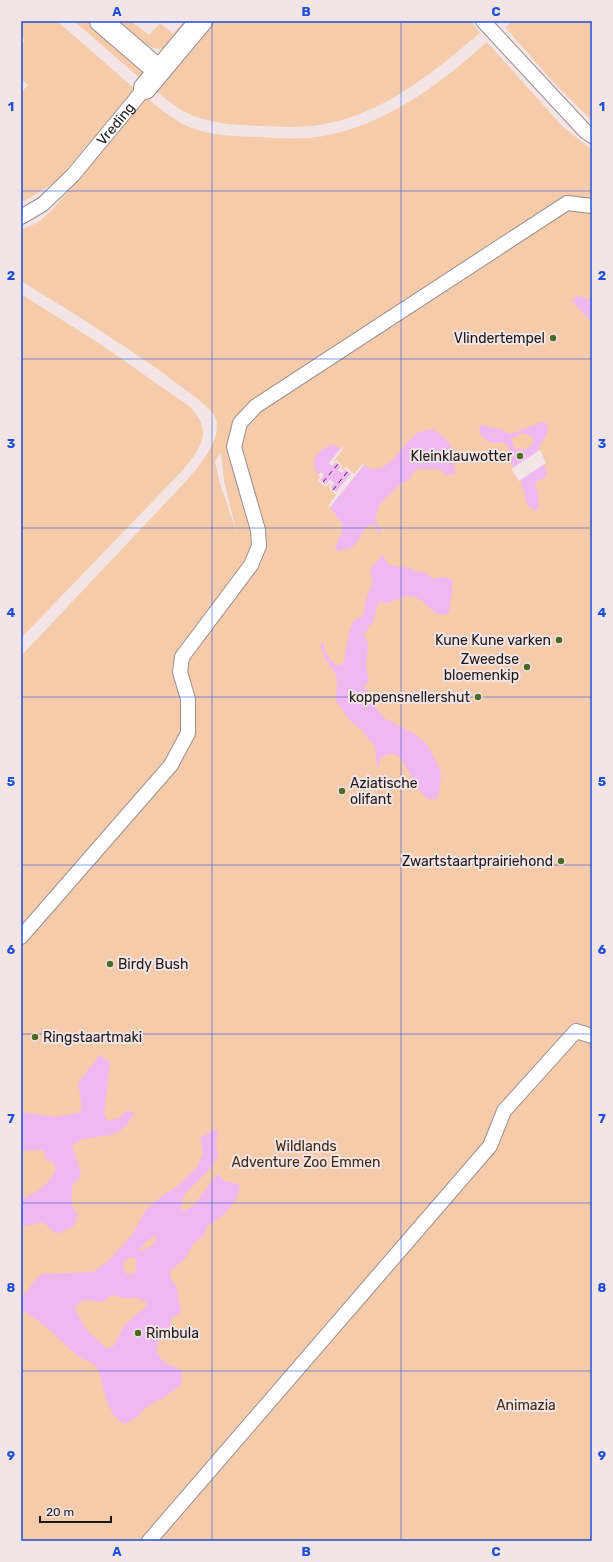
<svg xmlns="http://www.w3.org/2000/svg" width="613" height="1562" viewBox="0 0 613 1562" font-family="Rubik,sans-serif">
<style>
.green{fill:#f5cbaa;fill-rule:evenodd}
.water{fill:#f0b8f1;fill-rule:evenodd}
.pier{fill:#f3e5e6}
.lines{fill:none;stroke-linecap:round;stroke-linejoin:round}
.stream{stroke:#f0b8f1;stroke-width:7}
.ferry{stroke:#4f0d52;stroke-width:1;stroke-dasharray:5 4;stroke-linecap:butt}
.lane-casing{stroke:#9b8e8f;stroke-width:16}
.street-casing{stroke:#9b8e8f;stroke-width:24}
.lane{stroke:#fff;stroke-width:14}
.street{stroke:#fff;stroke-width:22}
.grid{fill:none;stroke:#1d4ed8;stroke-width:1;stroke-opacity:0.55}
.poi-dot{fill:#4a6d25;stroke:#f3e5e6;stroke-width:1.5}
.labels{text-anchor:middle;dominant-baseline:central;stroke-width:4;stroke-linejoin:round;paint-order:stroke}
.street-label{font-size:14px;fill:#1d1818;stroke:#f3e5e6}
.poi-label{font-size:14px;fill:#1d1818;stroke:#f3e5e6;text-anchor:end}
.park-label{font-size:14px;fill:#412811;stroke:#f3e5e6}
.neatline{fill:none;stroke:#1d4ed8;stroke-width:1.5}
.grid-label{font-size:13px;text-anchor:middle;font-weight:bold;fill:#1d4ed8}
</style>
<rect width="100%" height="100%" fill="#f3e5e6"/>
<!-- green -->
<path class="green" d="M 21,21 L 57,21 L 135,89 L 94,139 L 93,138 L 56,182 L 21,203 L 21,93 L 28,85 L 21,79 L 21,45 L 25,40 L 21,37 Z
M 74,21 L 90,21 L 149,71 L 142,80 Z
M 117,21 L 131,21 L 149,35 L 160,23 L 173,34 L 184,21 L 191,21 C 185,28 172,45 164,48 C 150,54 127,30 117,21 Z
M 211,21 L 471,21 L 480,33 C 435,71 385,113 325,124 C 304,128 283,127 262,126 C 236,125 209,124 185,112 C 175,107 165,98 156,91 Z
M 514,21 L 592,21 L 592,121 L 554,83 L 505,27 Z
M 487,42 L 562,126 L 592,150 L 592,1541 L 21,1541 L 21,656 L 187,480 C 199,466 222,440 216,419 C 213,409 192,395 183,388 C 132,349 76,315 21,281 L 21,230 L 39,222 L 54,208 L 145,100 L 148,99 C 159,108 170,117 183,124 C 205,136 235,136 260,137 C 276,138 292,139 308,138 C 377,132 438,86 487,42 ZM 221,453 L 224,481 L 237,534 L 219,480 L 215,461 Z
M 21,294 L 100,344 L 189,406 C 214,431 201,448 182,471 L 21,638 Z"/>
<!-- water -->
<path class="water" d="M 578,296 L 587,299 L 592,297 L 592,322 L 571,300 Z
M 542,422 L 548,425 C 548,436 541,442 537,451 C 542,460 548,468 546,477 L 537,481 C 533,488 531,494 522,489 L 521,480 L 511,463 L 513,455 L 508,448 L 506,439 L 501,433 L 503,431 L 510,434 ZM 522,433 L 533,437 L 533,444 L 526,449 L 515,449 L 511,439 Z
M 433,429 C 459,448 448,446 456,474 L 445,475 L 443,471 L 437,469 L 417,469 L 410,476 L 409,480 L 400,484 L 380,504 L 375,517 L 381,533 L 380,535 L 375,525 L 367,526 L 355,545 L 347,550 L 343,549 L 339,552 L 335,548 L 341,534 L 342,524 L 330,507 L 339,495 L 330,487 L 334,483 L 330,480 L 326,485 L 320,480 L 324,475 L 321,472 L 318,475 C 309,459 317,451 332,444 L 341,448 L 329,463 L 332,466 L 336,461 L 341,467 L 339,470 L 342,473 L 345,469 L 354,477 L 364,465 C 386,481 400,446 415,435 C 420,431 427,430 433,429 Z
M 383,555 L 389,565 L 411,568 L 414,571 L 426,573 L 434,579 L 442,577 L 452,579 L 452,597 L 450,600 L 450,610 L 447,614 L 438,615 C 416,596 415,590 386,604 L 381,601 L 377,605 L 374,620 L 364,634 L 368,643 L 366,666 L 369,680 L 364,688 L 370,693 L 372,699 L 379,712 L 386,719 L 416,735 L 428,746 L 440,769 L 441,777 L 438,798 C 431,801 427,799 422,794 L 402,760 L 397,755 L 389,754 L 380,758 L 379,766 L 377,767 L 375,747 L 361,729 L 351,722 L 336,701 L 337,677 L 324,656 L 320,644 L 323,642 L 325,651 L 335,665 L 343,665 L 350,629 L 354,621 L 363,616 L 366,598 L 373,583 L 370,571 L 373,565 Z
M 100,1055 L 110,1063 L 104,1113 L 108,1121 L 119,1118 L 128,1110 L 134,1113 C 117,1149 94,1127 72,1146 L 81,1172 L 78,1180 L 72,1186 L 72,1206 L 78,1215 L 74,1226 L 57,1234 L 42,1222 L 27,1226 L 21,1224 L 21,1199 C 36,1194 50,1184 56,1168 L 52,1161 L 46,1160 L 43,1150 L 21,1151 L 21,1112 L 55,1117 L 78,1113 L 82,1107 L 78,1083 Z
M 217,1129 L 218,1132 L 216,1143 L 218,1156 L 211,1168 L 185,1194 L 182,1200 L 181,1211 C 198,1210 206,1182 218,1175 L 225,1181 L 238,1184 L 240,1187 L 237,1198 L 225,1214 L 207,1226 L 204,1236 L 194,1243 L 186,1258 L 170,1271 L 170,1277 L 177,1288 L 181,1312 L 172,1318 L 169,1328 L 160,1336 L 156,1351 L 164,1362 L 181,1370 L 182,1384 L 162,1399 L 156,1401 L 145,1408 L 136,1418 L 124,1424 C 109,1416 105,1396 101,1380 C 99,1375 101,1371 96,1367 C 90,1360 79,1358 73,1352 C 61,1341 50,1329 37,1320 C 31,1316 23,1313 21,1306 C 19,1298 36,1279 42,1274 L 93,1272 L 108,1261 L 132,1235 L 147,1208 L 166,1193 L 177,1187 L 197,1167 L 203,1153 L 200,1137 ZM 154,1235 L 157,1238 C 153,1246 146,1251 137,1251 ZM 131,1257 L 136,1259 L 136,1270 L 134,1274 L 126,1274 L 123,1266 L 125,1260 ZM 112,1295 L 129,1299 L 134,1297 L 146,1302 L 147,1306 L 126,1323 L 113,1347 L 106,1348 L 86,1329 L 75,1309 C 80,1296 92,1301 103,1302 Z"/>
<!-- pier -->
<path class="pier" d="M 342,447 L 343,449 L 332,463 L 336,460 L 343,466 L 341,470 L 346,467 L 354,474 L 363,464 L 364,465 L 330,507 L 328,506 L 336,495 L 329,488 L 331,483 L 325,487 L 318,480 L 321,475 L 317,477 L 321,472 L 324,475 L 320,480 L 326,485 L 330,479 L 334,483 L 331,487 L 336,492 L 351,474 L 345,469 L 342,473 L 338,470 L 341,466 L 336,462 L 332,466 L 329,463 Z
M 540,450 L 546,463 L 519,481 L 511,469 Z"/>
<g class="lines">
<!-- stream -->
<path class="stream" d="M 501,433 C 495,430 489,432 483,429 L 484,433 L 491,439 L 507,440
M 528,491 L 529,500 L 535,507 L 535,495 L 533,489"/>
<!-- ferry -->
<path class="ferry" d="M 323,482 L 338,464
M 333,490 L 348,471"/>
<!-- lane casing -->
<g class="lane-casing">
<g id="lane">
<path d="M 483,21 L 585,131 L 592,136"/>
<path id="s1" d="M 21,217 L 43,204 L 73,175 L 145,88"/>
<path d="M 21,937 L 171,765 L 188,733 L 188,699 L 180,672 L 182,657 L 251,565 L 259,546 L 258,530 L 234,447 L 240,423 L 256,406 L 567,203 L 592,206"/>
<path d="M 149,1541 L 490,1146 L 504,1111 L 576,1031 L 592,1036"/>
</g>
</g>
<!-- street casing -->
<g class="street-casing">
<path id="street" d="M 101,21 L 159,71
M 145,88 L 201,21"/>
</g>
<!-- lane -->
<use href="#lane" class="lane"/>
<!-- street -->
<use href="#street" class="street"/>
</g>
<!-- grid -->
<path class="grid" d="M 212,21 L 212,1541M 401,21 L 401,1541M 21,191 L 592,191M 21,359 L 592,359M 21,528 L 592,528M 21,697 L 592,697M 21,865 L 592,865M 21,1034 L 592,1034M 21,1203 L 592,1203M 21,1371 L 592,1371"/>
<!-- markers -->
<g class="poi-dot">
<circle cx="553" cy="338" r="4"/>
<circle cx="520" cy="456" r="4"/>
<circle cx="559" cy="640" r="4"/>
<circle cx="527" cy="667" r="4"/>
<circle cx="478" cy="697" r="4"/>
<circle cx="342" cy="791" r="4"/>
<circle cx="561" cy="861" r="4"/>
<circle cx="110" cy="964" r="4"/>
<circle cx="35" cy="1037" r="4"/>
<circle cx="138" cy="1333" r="4"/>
</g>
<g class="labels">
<!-- street labels -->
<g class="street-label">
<text stroke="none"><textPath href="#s1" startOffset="134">Vreding</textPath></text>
</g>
<!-- poi labels -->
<g class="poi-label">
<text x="545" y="338">Vlindertempel</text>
<text x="512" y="456">Kleinklauwotter</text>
<text x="551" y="640">Kune Kune varken</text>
<text x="519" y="659">Zweedse<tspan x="519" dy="16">bloemenkip</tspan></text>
<text x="470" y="697">koppensnellershut</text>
<text x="350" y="783" text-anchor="start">Aziatische<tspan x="350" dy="16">olifant</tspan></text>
<text x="553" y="861">Zwartstaartprairiehond</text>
<text x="118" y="964" text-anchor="start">Birdy Bush</text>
<text x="43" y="1037" text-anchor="start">Ringstaartmaki</text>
<text x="146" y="1333" text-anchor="start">Rimbula</text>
</g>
<!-- park labels -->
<g class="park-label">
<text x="306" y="1146">Wildlands<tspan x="306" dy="16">Adventure Zoo Emmen</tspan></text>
<text x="526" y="1405">Animazia</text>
</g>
</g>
<!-- border -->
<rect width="613" height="1562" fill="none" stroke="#f3e5e6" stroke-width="44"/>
<!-- scale -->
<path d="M40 1516v6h71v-6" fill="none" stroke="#1d1818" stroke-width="2"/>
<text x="46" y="1516" font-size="12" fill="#1d1818" stroke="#f3e5e6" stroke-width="3" paint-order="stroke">20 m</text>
<rect x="22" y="22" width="569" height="1518" class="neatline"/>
<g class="grid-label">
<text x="117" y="16">A</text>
<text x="306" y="16">B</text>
<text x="496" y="16">C</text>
<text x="11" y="111">1</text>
<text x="602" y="111">1</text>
<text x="11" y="280">2</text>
<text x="602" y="280">2</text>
<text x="11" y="448">3</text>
<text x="602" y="448">3</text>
<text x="11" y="617">4</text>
<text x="602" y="617">4</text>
<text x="11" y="786">5</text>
<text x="602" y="786">5</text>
<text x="11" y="954">6</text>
<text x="602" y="954">6</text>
<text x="11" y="1123">7</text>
<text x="602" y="1123">7</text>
<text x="11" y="1292">8</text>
<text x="602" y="1292">8</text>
<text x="11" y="1460">9</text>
<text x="602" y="1460">9</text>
<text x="117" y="1556">A</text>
<text x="306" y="1556">B</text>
<text x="496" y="1556">C</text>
</g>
</svg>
